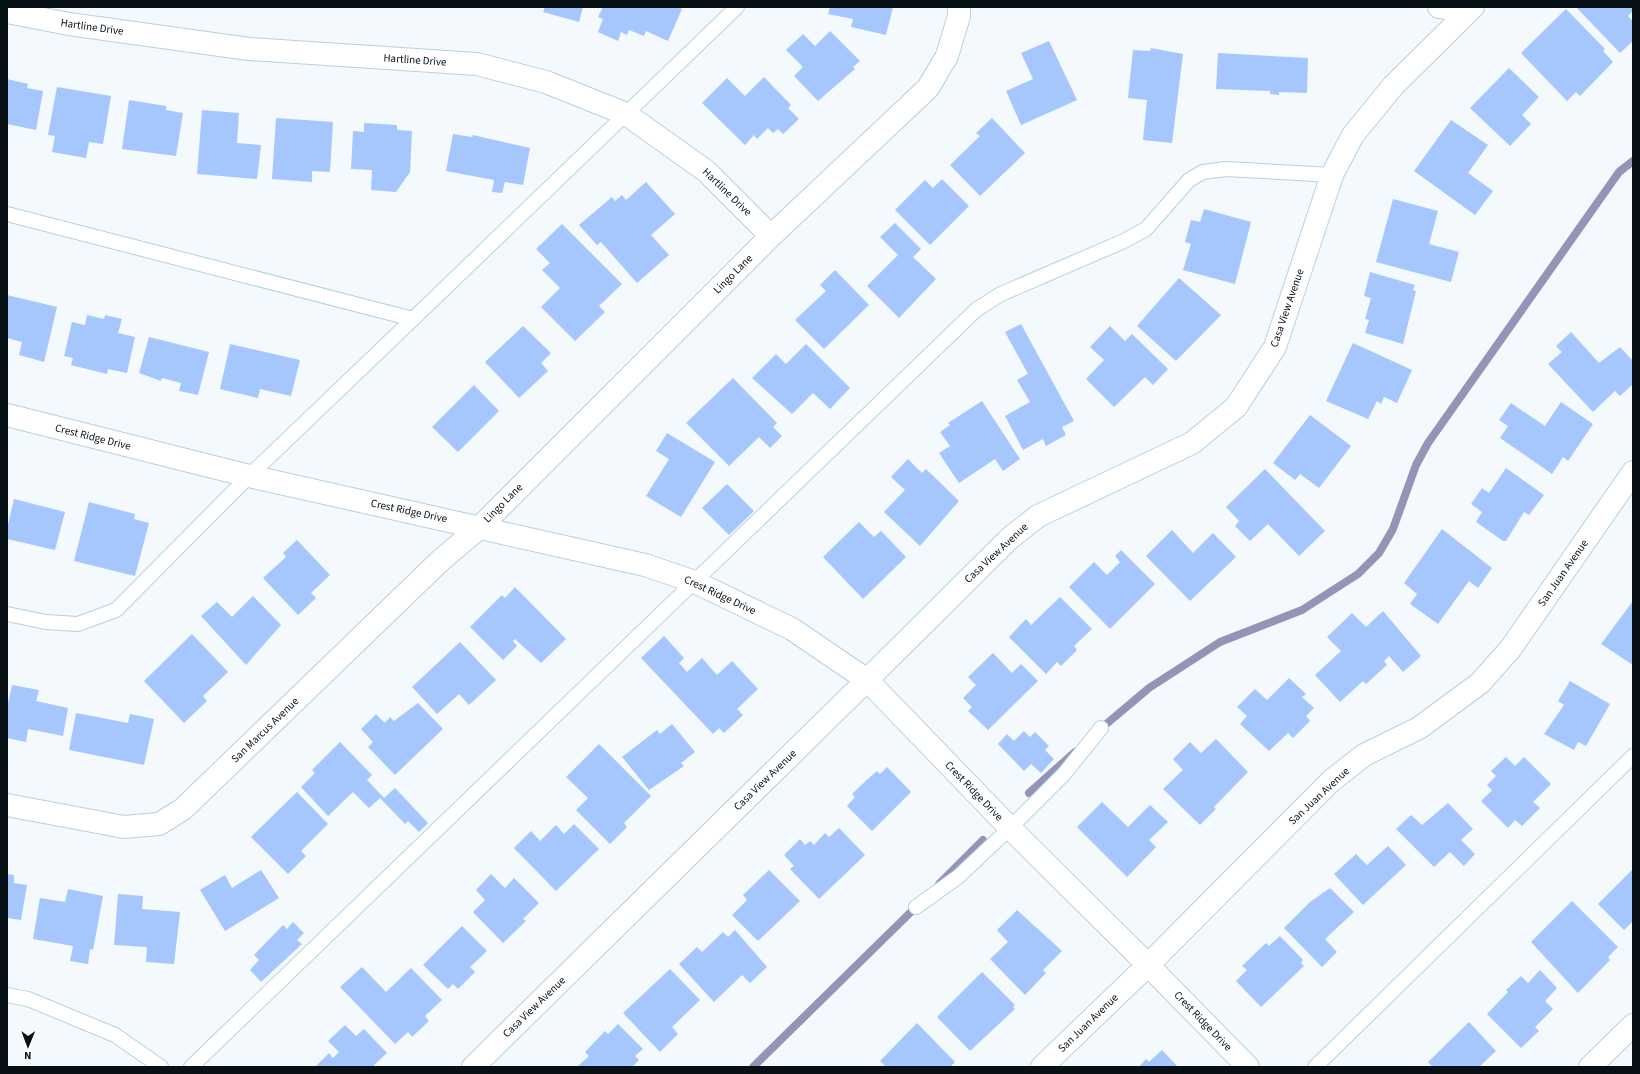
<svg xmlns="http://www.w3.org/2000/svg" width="1640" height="1074" viewBox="0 0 1640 1074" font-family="'Source Sans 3',sans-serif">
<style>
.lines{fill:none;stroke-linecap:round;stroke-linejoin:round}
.stream{stroke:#9494b6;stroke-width:8}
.building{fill:#a6c7fd}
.lane-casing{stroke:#b6d1e0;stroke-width:16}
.street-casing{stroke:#b6d1e0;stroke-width:24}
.lane{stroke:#fff;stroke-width:14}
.street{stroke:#fff;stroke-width:22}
.labels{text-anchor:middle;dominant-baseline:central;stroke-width:3;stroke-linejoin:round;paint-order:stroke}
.street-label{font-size:11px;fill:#071015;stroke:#fff}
</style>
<rect width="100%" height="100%" fill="#f3f9fc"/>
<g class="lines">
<!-- stream -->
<path class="stream" d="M 1098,731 L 1149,688 L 1220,642 L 1302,610 L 1358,574 L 1379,553 L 1393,529 L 1416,465 L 1428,443 L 1619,172 L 1633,161
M 1029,793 L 1075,752
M 939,884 L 983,840
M 753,1067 L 918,905"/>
</g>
<!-- building -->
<path class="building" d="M 545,7 L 583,7 L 579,22 L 543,12 Z
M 603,7 L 678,7 L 682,9 L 668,41 L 646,31 L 644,36 L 629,30 L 627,35 L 621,32 L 618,41 L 598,32 L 603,19 L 598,17 Z
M 830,7 L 893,7 L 886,35 L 851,27 L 853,19 L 828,14 Z
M 1576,7 L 1633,7 L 1633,11 L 1628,16 L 1633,21 L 1633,41 L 1620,53 Z
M 1566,9 L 1605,49 L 1603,51 L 1613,62 L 1580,96 L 1576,92 L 1567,101 L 1521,53 Z
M 830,31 L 860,61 L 853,67 L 855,69 L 818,101 L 794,76 L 803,67 L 786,50 L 803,34 L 815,46 Z
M 1049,41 L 1077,100 L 1021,125 L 1006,91 L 1033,79 L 1021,53 Z
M 1151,48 L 1183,54 L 1172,143 L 1143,140 L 1147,100 L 1128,98 L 1133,50 L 1150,51 Z
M 1218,53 L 1308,58 L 1307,93 L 1279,92 L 1279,95 L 1270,94 L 1270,91 L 1216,89 Z
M 1509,68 L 1539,97 L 1522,115 L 1531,124 L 1510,146 L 1470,108 Z
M 764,77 L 791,105 L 788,108 L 799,119 L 783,134 L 778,129 L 773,133 L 768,128 L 757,139 L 754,135 L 745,145 L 702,103 L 727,78 L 745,96 Z
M 7,79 L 28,84 L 27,88 L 43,91 L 36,130 L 7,124 Z
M 57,87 L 111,96 L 103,144 L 89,142 L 86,158 L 52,152 L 55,136 L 48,135 Z
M 129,100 L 166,106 L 166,110 L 183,113 L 176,156 L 122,149 Z
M 202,110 L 239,113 L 237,143 L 261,145 L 257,179 L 197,174 Z
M 276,118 L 333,122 L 330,172 L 312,171 L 312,182 L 272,179 Z
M 992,118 L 1025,153 L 980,196 L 950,165 L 980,136 L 976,133 Z
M 1451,120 L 1488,145 L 1468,173 L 1493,191 L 1475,215 L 1414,171 Z
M 364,123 L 397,125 L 397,130 L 412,131 L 410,172 L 396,192 L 371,190 L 372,170 L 351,169 L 353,131 L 364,132 Z
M 453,134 L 472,137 L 473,135 L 530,148 L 523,185 L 505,182 L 502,193 L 492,192 L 494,180 L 446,171 Z
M 942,179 L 969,206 L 930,245 L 895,210 L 925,180 L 933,188 Z
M 646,182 L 675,214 L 651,235 L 669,255 L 637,283 L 601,242 L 597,245 L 579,225 L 612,197 L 615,201 L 622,195 L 626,200 Z
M 1393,199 L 1438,211 L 1429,244 L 1459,252 L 1451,282 L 1376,262 Z
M 1204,209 L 1251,222 L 1235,284 L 1183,270 L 1191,244 L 1185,242 L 1191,220 L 1200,222 Z
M 895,223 L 921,249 L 913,257 L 936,279 L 899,318 L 867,286 L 898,255 L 880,237 Z
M 562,224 L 622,284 L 599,306 L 605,312 L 575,341 L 541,307 L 560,288 L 542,270 L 550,263 L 536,249 Z
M 835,270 L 869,305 L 824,349 L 795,320 L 826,291 L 820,285 Z
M 1370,272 L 1415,285 L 1413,290 L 1416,291 L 1403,344 L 1365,333 L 1369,320 L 1365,319 L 1371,298 L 1364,296 Z
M 1179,278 L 1221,315 L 1176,361 L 1137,326 Z
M 7,295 L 57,307 L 44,362 L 19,355 L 22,342 L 7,338 Z
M 87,315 L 104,319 L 105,315 L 122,319 L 118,333 L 135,337 L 127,373 L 108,369 L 107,374 L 71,365 L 73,358 L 64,356 L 72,322 L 85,325 Z
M 1021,324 L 1074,421 L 1062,427 L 1066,435 L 1046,446 L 1043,439 L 1023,450 L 1005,416 L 1030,402 L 1017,380 L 1028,374 L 1005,332 Z
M 523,326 L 551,353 L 541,363 L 548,371 L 519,398 L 485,362 Z
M 1110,326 L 1125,341 L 1132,334 L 1168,369 L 1153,385 L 1145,377 L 1114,407 L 1086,379 L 1104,360 L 1090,347 Z
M 1571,332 L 1599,363 L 1620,347 L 1633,361 L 1633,384 L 1620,396 L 1615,391 L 1593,412 L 1548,364 L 1562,352 L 1556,346 Z
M 149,337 L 209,352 L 198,395 L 179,391 L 181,383 L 162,378 L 161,381 L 139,373 Z
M 1353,343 L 1412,370 L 1397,403 L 1384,397 L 1381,404 L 1377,401 L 1368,419 L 1326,401 Z
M 230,344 L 300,360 L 291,396 L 260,389 L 258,398 L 220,389 Z
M 806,344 L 850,388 L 830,409 L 813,393 L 792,414 L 752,378 L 776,354 L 786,364 Z
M 733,378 L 777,423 L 773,427 L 782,436 L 770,448 L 759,437 L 729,466 L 686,423 Z
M 474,385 L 499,411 L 458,452 L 432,427 Z
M 982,401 L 1020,459 L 1003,471 L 995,459 L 959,483 L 939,453 L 950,446 L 940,432 L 950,425 L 948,423 Z
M 1561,402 L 1593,424 L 1568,461 L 1563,457 L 1552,474 L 1500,438 L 1508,426 L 1499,420 L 1511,403 L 1545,426 Z
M 1310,415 L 1351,446 L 1319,488 L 1300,474 L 1295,480 L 1273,463 Z
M 667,433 L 715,462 L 681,517 L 646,496 L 669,459 L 656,451 Z
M 908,459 L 922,473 L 926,469 L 959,501 L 920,546 L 884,512 L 905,490 L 891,477 Z
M 1506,468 L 1544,495 L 1529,515 L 1524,512 L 1506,541 L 1503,541 L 1476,522 L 1482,512 L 1471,504 L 1482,488 L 1489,493 Z
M 1265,469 L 1325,531 L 1299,556 L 1268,524 L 1250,541 L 1235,526 L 1239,521 L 1226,507 Z
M 727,484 L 754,511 L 729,535 L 702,508 Z
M 14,499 L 65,512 L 55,550 L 7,539 L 7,529 Z
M 89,502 L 135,514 L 134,519 L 149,523 L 135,576 L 74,561 Z
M 859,522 L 874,537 L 881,531 L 906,557 L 863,599 L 823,557 Z
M 1442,529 L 1492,568 L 1478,588 L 1469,581 L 1438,624 L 1410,604 L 1417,594 L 1404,583 Z
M 1172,530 L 1193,553 L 1213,533 L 1236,557 L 1190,601 L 1146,556 Z
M 297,540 L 330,575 L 311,593 L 316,598 L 298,615 L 263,578 L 286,557 L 283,553 Z
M 1121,550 L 1155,584 L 1110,629 L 1069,587 L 1094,562 L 1107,575 L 1120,562 L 1115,556 Z
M 515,587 L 566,639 L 541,663 L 515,639 L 513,641 L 517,646 L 503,660 L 470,627 L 502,595 L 505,598 Z
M 253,596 L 281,625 L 246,665 L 201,616 L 217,602 L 232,617 Z
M 1060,597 L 1092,629 L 1074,646 L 1077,650 L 1061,666 L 1057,662 L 1046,674 L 1009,637 L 1026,619 L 1031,625 Z
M 1633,601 L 1633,665 L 1601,644 Z
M 1383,611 L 1421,656 L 1403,672 L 1389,656 L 1384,661 L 1387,665 L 1366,684 L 1363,681 L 1340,702 L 1315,675 L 1341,651 L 1327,637 L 1352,613 L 1366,627 Z
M 192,634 L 228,672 L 203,696 L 207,701 L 184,723 L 144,681 Z
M 664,636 L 684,658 L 679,663 L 687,672 L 702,658 L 717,675 L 732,661 L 758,689 L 737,709 L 743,715 L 724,733 L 719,728 L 713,734 L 641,658 Z
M 460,642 L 496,680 L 469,705 L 459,694 L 437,714 L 412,687 Z
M 993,653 L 1012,673 L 1021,664 L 1038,681 L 988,730 L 968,711 L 972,707 L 963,698 L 976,685 L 968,677 Z
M 1289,678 L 1306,694 L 1302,697 L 1314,708 L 1306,716 L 1310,721 L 1293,738 L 1288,733 L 1269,751 L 1240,724 L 1247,716 L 1237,707 L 1255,689 L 1267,700 Z
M 1570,681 L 1610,704 L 1586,746 L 1578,742 L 1574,750 L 1544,734 L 1564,705 L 1558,701 Z
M 12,685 L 39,690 L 36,701 L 68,708 L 63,736 L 28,729 L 26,742 L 7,738 L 7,708 Z
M 418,703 L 443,729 L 395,775 L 368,747 L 373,742 L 361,729 L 376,714 L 385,723 L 390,717 L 394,721 Z
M 76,713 L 128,723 L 130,714 L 154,719 L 144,765 L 69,750 Z
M 672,724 L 695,752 L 681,763 L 684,766 L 649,790 L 622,757 L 657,730 L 660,734 Z
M 1024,731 L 1030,737 L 1035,732 L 1049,746 L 1045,750 L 1054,759 L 1041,773 L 1031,764 L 1024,771 L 998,744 L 1007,734 L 1014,741 Z
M 1216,739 L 1248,772 L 1214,807 L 1216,809 L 1200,825 L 1163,789 L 1183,770 L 1173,759 L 1190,742 L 1201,753 Z
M 340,742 L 372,775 L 367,780 L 384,798 L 395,788 L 428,823 L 419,832 L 408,821 L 405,824 L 380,798 L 369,808 L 353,792 L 328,816 L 301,787 L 315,773 L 312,770 Z
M 599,744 L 651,796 L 624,823 L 627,827 L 610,844 L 576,810 L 588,798 L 566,777 Z
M 1506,757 L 1515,766 L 1524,757 L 1551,784 L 1533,802 L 1540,808 L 1522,826 L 1515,820 L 1508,828 L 1481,801 L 1492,790 L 1487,785 L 1496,776 L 1491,771 Z
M 887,767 L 911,792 L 872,831 L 847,806 L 855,797 L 852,794 L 871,776 L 877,771 L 880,774 Z
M 297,792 L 328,824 L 301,851 L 306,856 L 288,874 L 251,837 Z
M 1102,802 L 1128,827 L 1150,805 L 1168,822 L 1149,840 L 1156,847 L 1127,877 L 1077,827 Z
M 1448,803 L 1473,829 L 1461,840 L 1475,854 L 1464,866 L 1450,852 L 1434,867 L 1396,829 L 1411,815 L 1422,825 Z
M 574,824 L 599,849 L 556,891 L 514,848 L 531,831 L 540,841 L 556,825 L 564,834 Z
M 839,828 L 865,855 L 819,899 L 790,869 L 794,866 L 784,855 L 800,839 L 805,845 L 810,841 L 814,845 L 825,833 L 829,837 Z
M 1388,846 L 1406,865 L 1363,905 L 1334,874 L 1356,854 L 1367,865 Z
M 1633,869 L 1633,921 L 1624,930 L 1598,904 Z
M 261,870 L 279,898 L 225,931 L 200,890 L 225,875 L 232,888 Z
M 769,870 L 800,901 L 758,941 L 732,915 L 747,900 L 743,895 Z
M 7,874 L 14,875 L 14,883 L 27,885 L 21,920 L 7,918 Z
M 491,874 L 505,888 L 514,878 L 539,903 L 523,919 L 526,921 L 503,943 L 473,912 L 485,900 L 476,890 Z
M 1330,888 L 1354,912 L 1325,939 L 1337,952 L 1322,967 L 1284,928 L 1310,902 Z
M 68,889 L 103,896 L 93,950 L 90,949 L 88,964 L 70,961 L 73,946 L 33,939 L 40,898 L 65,902 Z
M 118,894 L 143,896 L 142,909 L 180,912 L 174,964 L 146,962 L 147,947 L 114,945 Z
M 1572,901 L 1618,947 L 1608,957 L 1610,960 L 1578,993 L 1531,942 Z
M 1017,910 L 1062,951 L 1043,970 L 1046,973 L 1025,995 L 990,959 L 1008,942 L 997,930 Z
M 293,922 L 304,933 L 297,940 L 302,944 L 261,982 L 250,970 L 259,960 L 254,955 L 283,925 L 287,929 Z
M 462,926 L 487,951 L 470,967 L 475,972 L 458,989 L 453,984 L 448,989 L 423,965 Z
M 735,930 L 767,967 L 750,983 L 742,975 L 714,1002 L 679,964 L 697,947 L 702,952 L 723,932 L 728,937 Z
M 1280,936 L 1303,960 L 1301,963 L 1304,966 L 1261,1007 L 1236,981 L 1247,970 L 1242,966 L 1266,943 L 1269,946 Z
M 362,967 L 386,992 L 411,968 L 442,1000 L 425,1016 L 429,1021 L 412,1037 L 408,1032 L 395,1044 L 340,987 Z
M 670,969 L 700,1000 L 672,1027 L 678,1034 L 660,1052 L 623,1013 Z
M 1540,970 L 1557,988 L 1545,1001 L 1553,1009 L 1535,1027 L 1539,1031 L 1521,1048 L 1487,1014 L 1508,992 L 1506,990 L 1521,976 L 1528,983 Z
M 982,972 L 1015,1005 L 1013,1007 L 1015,1009 L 970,1051 L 937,1017 Z
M 1469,1022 L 1496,1051 L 1479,1067 L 1433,1067 L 1428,1062 Z
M 917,1023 L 955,1062 L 950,1067 L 886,1067 L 880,1061 Z
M 618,1024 L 643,1049 L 635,1056 L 639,1060 L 632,1067 L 577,1067 L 589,1056 L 585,1052 L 605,1031 L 608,1034 Z
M 345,1025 L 356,1036 L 364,1029 L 387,1053 L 372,1067 L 317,1067 L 316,1066 L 329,1053 L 333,1058 L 339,1052 L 328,1041 Z
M 1162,1050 L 1178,1067 L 1139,1067 L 1146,1059 L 1149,1062 Z"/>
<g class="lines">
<!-- lane casing -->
<g class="lane-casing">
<path id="lane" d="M 7,214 L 413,319 L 249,476 L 116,610 L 78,624 L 46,622 L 7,614
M 413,319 L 737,7
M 916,907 L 958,877 L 1010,828 L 1064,774 L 1101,728
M 7,995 L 28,999 L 115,1035 L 161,1067
M 191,1067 L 977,309 L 1001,294 L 1124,241 L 1146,229 L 1189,180 L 1203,172 L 1226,169 L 1332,175
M 1315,1067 L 1633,756"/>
</g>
<!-- street casing -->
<g class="street-casing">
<path id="street" d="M 1439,7 L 1470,10
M 7,12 L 69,24 L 249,49 L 477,64 L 546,82 L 626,114 L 706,171 L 771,236
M 7,415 L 249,476 L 645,565 L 695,582 L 792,629 L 867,680 L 1010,828 L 1148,965 L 1248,1067
M 7,805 L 124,827 L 159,824 L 183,809 L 441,560 L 480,527 L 771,236 L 928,88 L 947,56 L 959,16 L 959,7
M 473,1067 L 867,680 L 1010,538 L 1038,516 L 1192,443 L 1236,407 L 1275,347 L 1332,175 L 1353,135 L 1393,86 L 1473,7
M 1042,1067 L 1148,965 L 1331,781 L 1364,755 L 1419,728 L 1480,683 L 1511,648 L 1633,472
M 1590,1067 L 1633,1025"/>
</g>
<!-- lane -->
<use href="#lane" class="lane"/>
<!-- street -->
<use href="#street" class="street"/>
</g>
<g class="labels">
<!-- street labels -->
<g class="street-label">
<text transform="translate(92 27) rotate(8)">Hartline Drive</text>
<text transform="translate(415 60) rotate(4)">Hartline Drive</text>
<text transform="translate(727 192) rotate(44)">Hartline Drive</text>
<text transform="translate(733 274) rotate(-45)">Lingo Lane</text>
<text transform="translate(1287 308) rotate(-71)">Casa View Avenue</text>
<text transform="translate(93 437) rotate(14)">Crest Ridge Drive</text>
<text transform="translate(503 503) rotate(-45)">Lingo Lane</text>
<text transform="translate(409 511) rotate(12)">Crest Ridge Drive</text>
<text transform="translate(996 553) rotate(-43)">Casa View Avenue</text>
<text transform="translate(1563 573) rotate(-55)">San Juan Avenue</text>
<text transform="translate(720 595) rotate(25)">Crest Ridge Drive</text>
<text transform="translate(265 730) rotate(-44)">San Marcus Avenue</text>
<text transform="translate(765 780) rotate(-44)">Casa View Avenue</text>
<text transform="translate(974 791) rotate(46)">Crest Ridge Drive</text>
<text transform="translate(1319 796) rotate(-43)">San Juan Avenue</text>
<text transform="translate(534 1007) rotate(-44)">Casa View Avenue</text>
<text transform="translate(1203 1021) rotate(46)">Crest Ridge Drive</text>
<text transform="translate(1088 1023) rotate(-44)">San Juan Avenue</text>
</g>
</g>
<!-- border -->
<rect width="1640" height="1074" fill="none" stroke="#071015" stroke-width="16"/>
<!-- north arrow -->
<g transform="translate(28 1046) rotate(181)" stroke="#ffffff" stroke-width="3" paint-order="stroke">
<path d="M0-3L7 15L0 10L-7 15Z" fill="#071015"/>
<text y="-6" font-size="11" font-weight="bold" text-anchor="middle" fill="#071015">N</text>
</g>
</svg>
